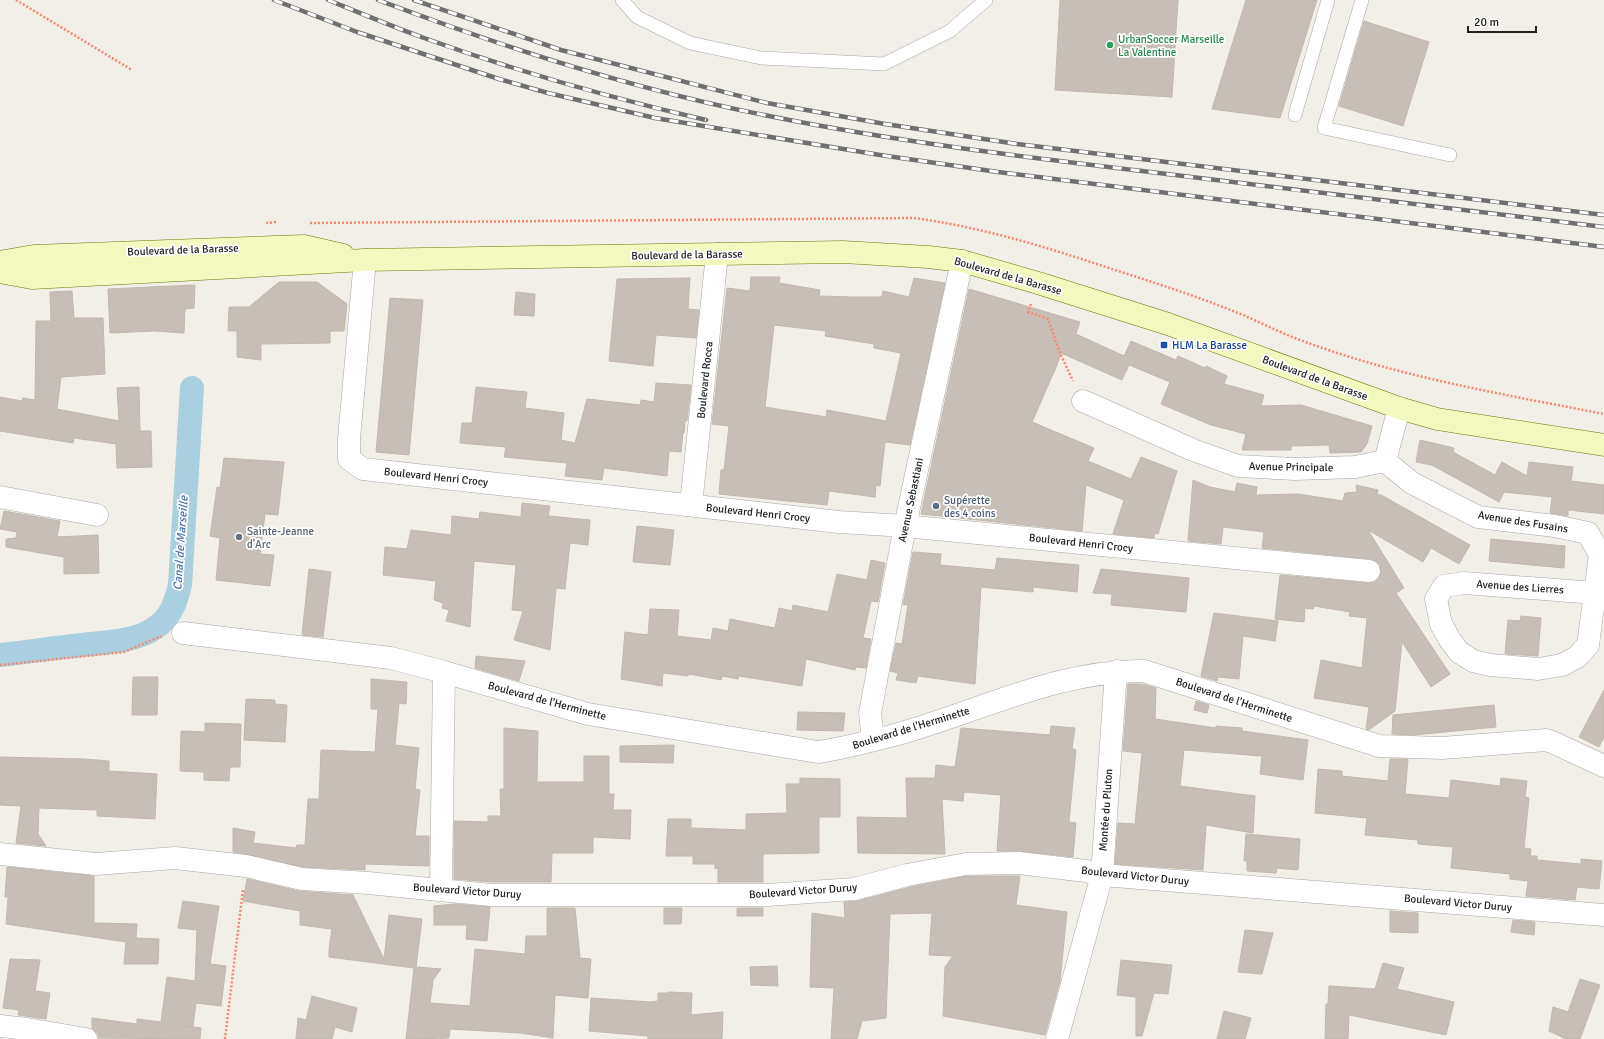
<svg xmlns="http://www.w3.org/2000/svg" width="1604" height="1039" viewBox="0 0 1604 1039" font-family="Signika,sans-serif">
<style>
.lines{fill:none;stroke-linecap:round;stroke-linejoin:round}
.canal{stroke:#aacfde;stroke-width:24}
.building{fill:#c6beb7;stroke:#c3b7aa;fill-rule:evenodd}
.service-casing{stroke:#a8a8a8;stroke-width:14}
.minor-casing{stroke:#a8a8a8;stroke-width:23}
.secondary-casing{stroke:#677a06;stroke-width:23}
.path{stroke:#f88872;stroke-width:2.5;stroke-dasharray:2 2;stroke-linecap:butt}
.service{stroke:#fff;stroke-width:13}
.minor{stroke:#fff;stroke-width:22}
.secondary{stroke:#f3f9be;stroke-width:22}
.rail-casing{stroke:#6f6f6f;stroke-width:4.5}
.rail{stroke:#fff;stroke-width:3;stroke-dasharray:9;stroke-linecap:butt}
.leisure-dot{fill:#2e9e5b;stroke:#fff;stroke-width:1.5}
.transit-dot{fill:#1a4fb4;stroke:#fff;stroke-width:1.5}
.service-dot{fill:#5c6f8a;stroke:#fff;stroke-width:1.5}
.worship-dot{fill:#6b7280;stroke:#fff;stroke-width:1.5}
.labels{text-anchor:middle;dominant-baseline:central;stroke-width:3.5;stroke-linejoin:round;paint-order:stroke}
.leisure-label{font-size:11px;fill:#27864d;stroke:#fff;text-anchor:start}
.street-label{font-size:11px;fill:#212121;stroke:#fff}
.transit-label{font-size:11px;fill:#164399;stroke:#fff;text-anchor:start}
.service-label{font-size:11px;fill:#4e5e75;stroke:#fff;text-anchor:start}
.worship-label{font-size:11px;fill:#5b616d;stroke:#fff;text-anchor:start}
.water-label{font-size:12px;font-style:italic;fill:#4a74a9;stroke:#fff}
</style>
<rect width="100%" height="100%" fill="#f1efe8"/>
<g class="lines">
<!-- canal -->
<path class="canal" d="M 0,655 C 27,652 54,648 82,645 C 106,642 135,642 155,628 C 171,618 176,601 180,585 L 192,388"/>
</g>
<!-- building -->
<path class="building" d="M 1060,0 L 1178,0 L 1172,97 L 1055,90 Z
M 1246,0 L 1317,0 L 1280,118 L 1212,109 Z
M 1364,21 L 1429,42 L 1403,126 L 1339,106 Z
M 751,277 L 780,277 L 779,283 L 820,290 L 819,296 L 852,297 L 882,297 L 883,291 L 909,297 L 914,278 L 945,283 L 910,445 L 885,442 L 880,486 L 876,485 L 875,497 L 829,491 L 827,505 L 719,494 L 721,470 L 724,470 L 729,426 L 712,424 L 727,288 L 750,291 ZM 774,325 L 826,331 L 825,336 L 874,344 L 874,348 L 901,353 L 886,421 L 827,410 L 826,417 L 765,407 Z
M 690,278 L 688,309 L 699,310 L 696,338 L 656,335 L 653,366 L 609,361 L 617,279 Z
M 279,282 L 317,282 L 347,304 L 344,331 L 330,331 L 330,343 L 261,344 L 261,360 L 237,357 L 237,331 L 228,331 L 229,307 L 249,307 Z
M 195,285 L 194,308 L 185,309 L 184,333 L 154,331 L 110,333 L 108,289 Z
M 969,289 L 1080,322 L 1076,334 L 1124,356 L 1131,341 L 1176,360 L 1178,356 L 1205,368 L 1206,366 L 1227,376 L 1224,384 L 1264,395 L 1261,406 L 1301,405 L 1372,426 L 1367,444 L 1361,452 L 1330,453 L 1329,445 L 1291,446 L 1291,450 L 1242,450 L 1246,434 L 1211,425 L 1161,404 L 1170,382 L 1129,365 L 1122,380 L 1061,353 L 1057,365 L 1032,422 L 1094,448 L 1088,461 L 1131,479 L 1141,457 L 1177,471 L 1158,534 L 1155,533 L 1154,538 L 1113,534 L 1124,500 L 1086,485 L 1082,531 L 921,514 Z
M 72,291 L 74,318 L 103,318 L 105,374 L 61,377 L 57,409 L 119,421 L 117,388 L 139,387 L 140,431 L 151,431 L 152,467 L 117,468 L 116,444 L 74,438 L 73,443 L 0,431 L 0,397 L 22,401 L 23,398 L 35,400 L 36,321 L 51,321 L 50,292 Z
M 516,292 L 535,294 L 534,316 L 514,315 Z
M 390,298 L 423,300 L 409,455 L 376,452 Z
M 656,383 L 691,385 L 687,421 L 685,421 L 684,433 L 683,433 L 681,452 L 669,451 L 667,476 L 604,468 L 602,480 L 565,476 L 567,463 L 504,457 L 506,447 L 460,443 L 462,423 L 472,423 L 476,387 L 527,392 L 525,408 L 564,413 L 561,440 L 575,443 L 587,399 L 640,405 L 641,400 L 654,402 Z
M 1420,440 L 1454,448 L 1453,452 L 1495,475 L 1502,462 L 1527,476 L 1529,462 L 1573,467 L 1571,481 L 1604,485 L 1604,514 L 1568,510 L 1568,516 L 1550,513 L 1552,497 L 1504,492 L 1499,502 L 1432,465 L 1416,462 Z
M 224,458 L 284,462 L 278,515 L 265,514 L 260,554 L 274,555 L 270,586 L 216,580 L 220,538 L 210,536 L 217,487 L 220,488 Z
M 1193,480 L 1210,487 L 1235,492 L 1237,483 L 1257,487 L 1256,495 L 1298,494 L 1343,501 L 1345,493 L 1357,492 L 1356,485 L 1378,490 L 1377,494 L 1383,496 L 1470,545 L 1459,564 L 1431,548 L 1423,562 L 1368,530 L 1404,588 L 1396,593 L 1450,674 L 1431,687 L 1402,642 L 1395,711 L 1369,730 L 1366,729 L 1369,707 L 1314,698 L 1321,660 L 1362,668 L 1367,618 L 1349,616 L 1350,612 L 1314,606 L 1313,609 L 1305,608 L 1304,622 L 1275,619 L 1280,575 L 1368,583 L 1375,582 L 1379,578 L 1381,572 L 1380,565 L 1376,561 L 1370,559 L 1262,548 L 1264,532 L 1223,527 L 1221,544 L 1188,541 Z
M 522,503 L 550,506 L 548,516 L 590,520 L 588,545 L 570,543 L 565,589 L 556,588 L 550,650 L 514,640 L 523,611 L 512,610 L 516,565 L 474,561 L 470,627 L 446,621 L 449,610 L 442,608 L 443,603 L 434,600 L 436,581 L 383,575 L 385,547 L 407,549 L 411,530 L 451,535 L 452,516 L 479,519 L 480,512 L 521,517 Z
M 4,511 L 60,521 L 57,537 L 98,535 L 99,573 L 64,574 L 64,557 L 6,547 L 6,539 L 16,538 L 17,532 L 0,529 Z
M 637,526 L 674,530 L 670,565 L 633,562 Z
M 1491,539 L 1565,546 L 1564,568 L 1489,561 Z
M 913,552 L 941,554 L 940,565 L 995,570 L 997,558 L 1079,565 L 1077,592 L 1033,587 L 1033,592 L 981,587 L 975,684 L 918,676 L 916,683 L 896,680 L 898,673 L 890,671 L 896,643 L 902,644 L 908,605 L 903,605 Z
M 871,560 L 885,563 L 878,602 L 871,601 L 863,638 L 871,639 L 866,668 L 856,667 L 855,670 L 806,659 L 802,686 L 739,676 L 738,679 L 722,676 L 721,680 L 689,674 L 688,676 L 663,673 L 662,686 L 621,679 L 625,632 L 648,635 L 650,609 L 679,610 L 677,636 L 711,640 L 713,628 L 728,631 L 730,619 L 775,628 L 779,608 L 792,611 L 793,605 L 828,612 L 837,574 L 867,580 Z
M 309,569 L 331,572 L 323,637 L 302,635 Z
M 1101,569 L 1189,578 L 1186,612 L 1111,605 L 1112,594 L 1093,593 Z
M 1214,613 L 1278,621 L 1275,641 L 1243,636 L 1239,679 L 1218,677 L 1217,681 L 1201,676 Z
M 1521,616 L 1541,618 L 1538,656 L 1505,654 L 1508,620 L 1520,621 Z
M 476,656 L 525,661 L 519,681 L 475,668 Z
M 133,677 L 158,677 L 157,715 L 132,715 Z
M 371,679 L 407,682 L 406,704 L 399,703 L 395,745 L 419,748 L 415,789 L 420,790 L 415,836 L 429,836 L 429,866 L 365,864 L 365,870 L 304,867 L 233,852 L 233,828 L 255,832 L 253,843 L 296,848 L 297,845 L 305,845 L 308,799 L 319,799 L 321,750 L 375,752 L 378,709 L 371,709 Z
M 1128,684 L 1142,684 L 1156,688 L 1155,719 L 1216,728 L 1216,726 L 1242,728 L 1242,731 L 1308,740 L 1303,780 L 1260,774 L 1262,756 L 1184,750 L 1180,786 L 1255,796 L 1253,833 L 1206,825 L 1203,870 L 1115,864 L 1118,823 L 1135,824 L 1142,753 L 1123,751 Z
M 1604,690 L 1604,737 L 1599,747 L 1579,737 Z
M 246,699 L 275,700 L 275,704 L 287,705 L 285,742 L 244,740 Z
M 1196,701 L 1209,705 L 1207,713 L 1194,710 Z
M 1494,705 L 1496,727 L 1414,735 L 1392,734 L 1393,715 Z
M 798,712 L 845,713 L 843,731 L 797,730 Z
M 205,723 L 241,724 L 240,767 L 230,767 L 229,781 L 204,780 L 204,772 L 180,771 L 181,731 L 205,732 Z
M 1051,726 L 1075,728 L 1072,748 L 1076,750 L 1069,822 L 1076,823 L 1073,857 L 1020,851 L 997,851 L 1001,795 L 964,792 L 963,801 L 942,799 L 945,854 L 858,853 L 857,817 L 907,818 L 906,778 L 935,778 L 936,765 L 955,767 L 961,728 L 1050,735 Z
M 504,728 L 538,731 L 537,782 L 584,782 L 584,756 L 609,756 L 609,794 L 614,794 L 613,810 L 631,810 L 630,839 L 593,837 L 593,853 L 552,853 L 551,882 L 492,882 L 454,879 L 454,821 L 488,822 L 488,816 L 501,816 L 500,789 L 504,789 Z
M 674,745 L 673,763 L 620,762 L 620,746 Z
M 0,757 L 85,759 L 109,761 L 109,771 L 157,774 L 155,819 L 97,816 L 97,810 L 39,808 L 38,834 L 46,846 L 16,843 L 21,806 L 0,805 Z
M 1390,759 L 1408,759 L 1405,794 L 1449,798 L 1451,780 L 1500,786 L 1501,778 L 1527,781 L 1525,797 L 1529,798 L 1524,848 L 1531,849 L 1530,856 L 1537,856 L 1537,860 L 1581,864 L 1581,859 L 1602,861 L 1599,889 L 1577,887 L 1575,900 L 1526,896 L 1528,881 L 1510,879 L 1510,874 L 1451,868 L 1453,847 L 1418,844 L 1418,840 L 1365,835 L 1367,818 L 1315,813 L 1318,769 L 1342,771 L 1342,776 L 1388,781 Z
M 800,778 L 840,779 L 840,817 L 819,817 L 819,853 L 763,854 L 763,882 L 718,882 L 718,868 L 715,869 L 715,864 L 693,864 L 693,856 L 666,856 L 668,819 L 691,819 L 691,828 L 746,830 L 746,814 L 787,813 L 786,784 L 800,784 Z
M 1246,834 L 1300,839 L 1298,870 L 1277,868 L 1276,873 L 1247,871 L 1247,861 L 1244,861 Z
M 7,867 L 94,876 L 94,923 L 137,924 L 136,938 L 159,939 L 158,964 L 124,964 L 126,942 L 6,924 L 8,897 L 5,897 Z
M 967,876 L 1020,876 L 1016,905 L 1067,912 L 1060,981 L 1045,1035 L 943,1016 L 945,967 L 953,956 L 929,955 L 932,913 L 890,914 L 886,1018 L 862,1021 L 857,1039 L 831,1039 L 834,988 L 810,987 L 812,913 L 845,918 L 844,902 L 857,901 L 910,887 Z
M 247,879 L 299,891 L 353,895 L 384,959 L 389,915 L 422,919 L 416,967 L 441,969 L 433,980 L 430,1003 L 470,1006 L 475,949 L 525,954 L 526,936 L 547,936 L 547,908 L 575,908 L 580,958 L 591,959 L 588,998 L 555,995 L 553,1038 L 520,1033 L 450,1029 L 449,1038 L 406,1039 L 414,968 L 329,957 L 329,949 L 332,929 L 300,925 L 300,911 L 243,901 Z
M 183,901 L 219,906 L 210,964 L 226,966 L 221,1006 L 196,1003 L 193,1026 L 186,1026 L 201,1028 L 200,1039 L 98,1038 L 98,1034 L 92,1028 L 92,1018 L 137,1024 L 137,1019 L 161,1022 L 167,977 L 195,981 L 197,930 L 178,928 Z
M 455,904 L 490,907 L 487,941 L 466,939 L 467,925 L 434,925 L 434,906 Z
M 664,908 L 682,908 L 681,924 L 664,924 Z
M 737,908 L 763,908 L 763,916 L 737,916 Z
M 1390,911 L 1418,913 L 1418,933 L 1390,932 Z
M 1513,920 L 1535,922 L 1534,935 L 1511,932 Z
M 1245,930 L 1273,933 L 1262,974 L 1238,972 Z
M 10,959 L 40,960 L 35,991 L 50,993 L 46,1019 L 18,1015 L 19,1010 L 3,1008 Z
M 1121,960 L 1172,965 L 1168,994 L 1154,993 L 1142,1036 L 1136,1036 L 1136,997 L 1117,995 Z
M 1383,963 L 1404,968 L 1397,989 L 1454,1002 L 1446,1035 L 1349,1015 L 1348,1039 L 1325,1039 L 1326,1004 L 1328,1004 L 1329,986 L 1375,989 Z
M 777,966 L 778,986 L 751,985 L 750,967 Z
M 1580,979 L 1600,985 L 1580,1039 L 1566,1039 L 1549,1031 L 1553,1007 L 1568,1012 Z
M 668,992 L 692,993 L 691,1015 L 723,1012 L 722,1039 L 648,1039 L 648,1036 L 589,1031 L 591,998 L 651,1002 L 658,1001 L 658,993 L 668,993 Z
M 312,996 L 357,1008 L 352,1032 L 335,1027 L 332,1039 L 296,1039 L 298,1018 L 306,1020 Z
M 1224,1011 L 1251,1018 L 1245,1039 L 1217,1039 Z"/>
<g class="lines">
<!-- service casing -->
<g class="service-casing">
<path id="service" d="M 622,0 L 637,17 L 690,43 L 761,58 L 884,64 L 950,31 L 986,0
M 1362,0 L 1324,128 L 1450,155
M 1295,115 L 1328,0"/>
</g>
<!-- minor casing -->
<g class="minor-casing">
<path id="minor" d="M 365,260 L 349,439 L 349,459 L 363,469 L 839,522 L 905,526 L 1369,571
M 1083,401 L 1193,450 L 1238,466 L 1295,469 L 1355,467 L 1385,461 L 1399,408
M 1385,461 L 1412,483 L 1478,517 L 1555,526 L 1588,533 L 1600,555 L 1588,645 L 1577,657 L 1562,665 L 1538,669 L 1490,665 L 1473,661 L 1459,652 L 1450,640 L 1441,624 L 1436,599 L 1444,586 L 1464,583 L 1595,593
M 0,497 L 97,515
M 691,505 L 717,254
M 183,633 L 391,658 L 444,672 L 588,714 L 818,752 C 845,748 872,741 898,734 C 980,711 1058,670 1144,671 L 1379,746 L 1442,748 L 1546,740 L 1552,742 L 1604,766
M 873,740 L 870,713 L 905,526 L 962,261
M 0,854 L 96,864 L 175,858 L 246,866 L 302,879 L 368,883 L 491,895 L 767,895 L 854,889 L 907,875 L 966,864 L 1019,863 L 1086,871 L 1102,875 L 1604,915
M 441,889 L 444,672
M 0,1026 L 27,1029 L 86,1039
M 1057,1039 L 1102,875 L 1116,671"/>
</g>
<!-- secondary casing -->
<g class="secondary-casing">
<path id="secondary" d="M 0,262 L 34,256 L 304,246 L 343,255
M 0,272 L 32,278 L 365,260 L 843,252 L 928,257 L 962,261 L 1038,283 L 1168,324 L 1399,408 L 1437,419 L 1604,445"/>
</g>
<!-- path -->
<path class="path" d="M 16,0 L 132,70
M 266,223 L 277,222
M 310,223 L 914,218 C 980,227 1043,246 1106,267 C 1149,281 1191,294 1233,311 C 1254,319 1274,330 1295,338 C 1393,376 1502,394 1604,414
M 1031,304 L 1028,312 L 1048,319 L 1060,353 L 1073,381
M 0,665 L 124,652 L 161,636
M 225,1039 L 243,889"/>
<!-- service -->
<use href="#service" class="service"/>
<!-- minor -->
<use href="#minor" class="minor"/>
<!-- secondary -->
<use href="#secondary" class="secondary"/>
<!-- rail casing -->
<g class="rail-casing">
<path id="rail" d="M 274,0 L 357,32 L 499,79 L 548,93 L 655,118 L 880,155 L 998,172 L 1604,247
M 328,0 C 360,13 391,26 424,38 C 516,71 611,98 706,120
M 378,0 C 505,48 636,90 769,116 C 893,141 1017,156 1142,171 C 1296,190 1450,209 1604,227
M 414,0 L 561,50 L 767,103 L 885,124 L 1017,144 L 1604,215"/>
</g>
<!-- rail -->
<use href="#rail" class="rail"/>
</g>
<!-- markers -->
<circle class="leisure-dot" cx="1110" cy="45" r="4"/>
<rect class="transit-dot" x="1160" y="341" width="8" height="8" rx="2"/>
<circle class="service-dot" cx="936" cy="506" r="4"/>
<circle class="worship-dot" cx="239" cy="537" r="4"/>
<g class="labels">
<!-- leisure labels -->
<g class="leisure-label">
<text x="1118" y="39">UrbanSoccer Marseille<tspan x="1118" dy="13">La Valentine</tspan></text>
</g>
<!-- street labels -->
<g class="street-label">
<text transform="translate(183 250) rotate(-2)">Boulevard de la Barasse</text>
<text transform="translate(687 255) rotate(-1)">Boulevard de la Barasse</text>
<text transform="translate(1008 276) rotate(16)">Boulevard de la Barasse</text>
<text transform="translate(1315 378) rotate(20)">Boulevard de la Barasse</text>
<text transform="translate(705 380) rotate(-84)">Boulevard Rocca</text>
<text transform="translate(1291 467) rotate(1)">Avenue Principale</text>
<text transform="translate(436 477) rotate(6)">Boulevard Henri Crocy</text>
<text transform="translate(911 500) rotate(-78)">Avenue Sebastiani</text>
<text transform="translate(758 513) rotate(6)">Boulevard Henri Crocy</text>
<text transform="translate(1523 522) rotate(9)">Avenue des Fusains</text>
<text transform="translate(1081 543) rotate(6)">Boulevard Henri Crocy</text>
<text transform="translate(1520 587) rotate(4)">Avenue des Lierres</text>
<text transform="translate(1234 700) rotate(18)">Boulevard de l'Herminette</text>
<text transform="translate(547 701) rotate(15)">Boulevard de l'Herminette</text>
<text transform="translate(911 728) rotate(-17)">Boulevard de l'Herminette</text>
<text transform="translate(1106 810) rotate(-86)">Montée du Pluton</text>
<text transform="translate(1135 876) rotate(6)">Boulevard Victor Duruy</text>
<text transform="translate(467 891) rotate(4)">Boulevard Victor Duruy</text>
<text transform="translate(803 891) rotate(-4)">Boulevard Victor Duruy</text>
<text transform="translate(1458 903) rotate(5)">Boulevard Victor Duruy</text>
</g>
<!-- transit labels -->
<g class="transit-label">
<text x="1172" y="345">HLM La Barasse</text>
</g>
<!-- service labels -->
<g class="service-label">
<text x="944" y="500">Supérette<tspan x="944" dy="13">des 4 coins</tspan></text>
</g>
<!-- worship labels -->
<g class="worship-label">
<text x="247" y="531">Sainte-Jeanne<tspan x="247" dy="13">d'Arc</tspan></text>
</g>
<!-- water labels -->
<g class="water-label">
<text transform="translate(181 543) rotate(-86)">Canal de Marseille</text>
</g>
</g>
<!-- scale -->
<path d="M1468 26v6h68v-6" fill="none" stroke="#212121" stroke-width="2"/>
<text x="1474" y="26" font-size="12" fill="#212121" stroke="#ffffff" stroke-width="3" paint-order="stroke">20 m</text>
</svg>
